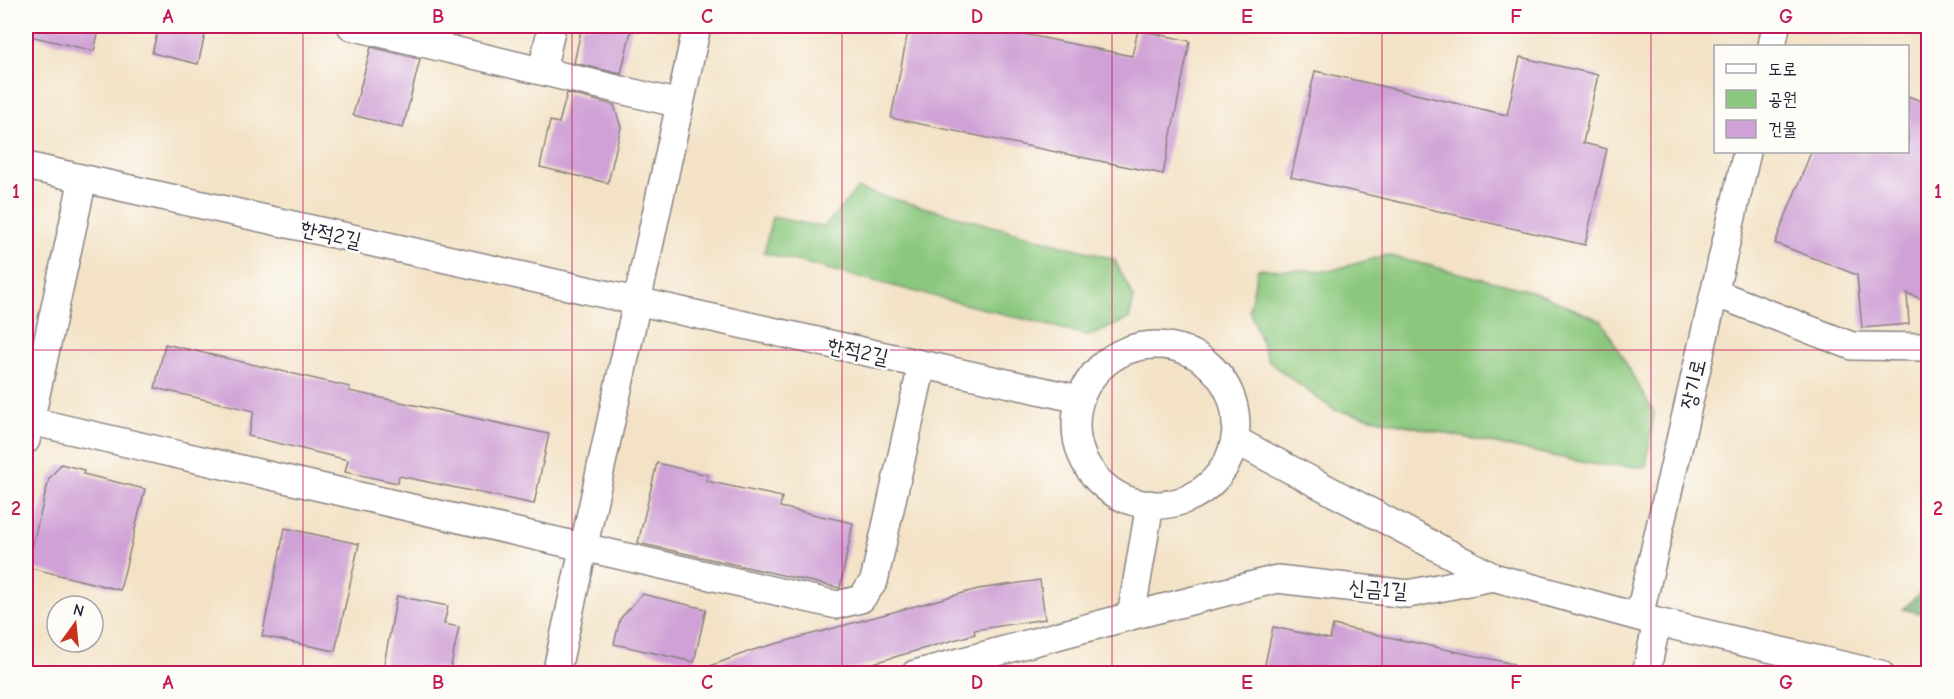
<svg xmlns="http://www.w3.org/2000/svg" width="1954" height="699" viewBox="0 0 1954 699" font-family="'Comic Neue','Poor Story',sans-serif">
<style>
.green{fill:#8bc87e;stroke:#56755c;stroke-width:1.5}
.forest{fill:#70ac6d;stroke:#496754;stroke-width:1.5}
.building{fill:#cfa1d6}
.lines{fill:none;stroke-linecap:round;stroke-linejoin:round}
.minor-casing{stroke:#8a8280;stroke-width:30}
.minor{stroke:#fff;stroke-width:27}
.grid{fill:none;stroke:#c2185b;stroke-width:1.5;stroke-opacity:0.55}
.labels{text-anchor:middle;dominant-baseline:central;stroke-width:5;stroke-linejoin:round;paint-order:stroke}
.street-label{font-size:21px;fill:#22223b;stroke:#fdfcf7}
.neatline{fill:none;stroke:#c2185b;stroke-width:2}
.grid-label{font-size:20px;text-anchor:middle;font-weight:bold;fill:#c2185b}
</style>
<rect width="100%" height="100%" fill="#fdfcf7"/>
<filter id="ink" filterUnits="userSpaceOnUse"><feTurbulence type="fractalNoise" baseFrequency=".0167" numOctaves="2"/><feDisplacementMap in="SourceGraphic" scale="12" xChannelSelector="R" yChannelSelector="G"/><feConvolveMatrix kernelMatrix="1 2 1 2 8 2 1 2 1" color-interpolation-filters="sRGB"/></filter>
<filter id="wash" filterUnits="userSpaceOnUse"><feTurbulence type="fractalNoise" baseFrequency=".008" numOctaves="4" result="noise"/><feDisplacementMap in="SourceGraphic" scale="24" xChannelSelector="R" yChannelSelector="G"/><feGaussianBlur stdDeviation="1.35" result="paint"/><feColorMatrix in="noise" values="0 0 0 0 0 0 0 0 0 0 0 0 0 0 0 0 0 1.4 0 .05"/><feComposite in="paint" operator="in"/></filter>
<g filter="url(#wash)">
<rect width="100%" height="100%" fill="#f3e2c6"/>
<!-- green -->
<path class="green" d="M 857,189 L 1114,259 L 1134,298 L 1129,319 L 1090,336 L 764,253 L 772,217 L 824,227 Z
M 1387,255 L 1535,292 L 1602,321 L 1654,413 L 1646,467 L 1596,465 L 1334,410 L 1269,362 L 1249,310 L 1258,269 L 1329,271 Z"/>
<!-- forest -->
<path class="forest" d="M 1928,585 L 1928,615 L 1903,609 Z"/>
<g id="blocks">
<!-- building -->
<path class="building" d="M 26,26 L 100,26 L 94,51 L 26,35 Z
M 159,26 L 207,26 L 198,64 L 152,53 Z
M 582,26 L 632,26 L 621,74 L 574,63 Z
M 909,26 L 984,26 L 1132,56 L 1138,30 L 1190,41 L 1163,174 L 891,118 Z
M 371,47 L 420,59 L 403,128 L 353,115 Z
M 1520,57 L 1598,75 L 1583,143 L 1607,149 L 1585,245 L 1291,177 L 1315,71 L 1507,115 Z
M 567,93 L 614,105 L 621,127 L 608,183 L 540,167 L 550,121 L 559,123 Z
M 1908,96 L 1929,104 L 1929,302 L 1907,293 L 1909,324 L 1862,328 L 1857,275 L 1775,243 L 1811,152 L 1908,152 Z
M 165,344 L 350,387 L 349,391 L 549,434 L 534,504 L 399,476 L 398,483 L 345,472 L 348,460 L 248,436 L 254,411 L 155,388 Z
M 657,463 L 708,475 L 706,481 L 782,497 L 780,507 L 853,523 L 840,588 L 638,543 Z
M 61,464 L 84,470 L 83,474 L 145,489 L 120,590 L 27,567 L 49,479 Z
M 285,528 L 359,544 L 335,651 L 262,636 Z
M 1040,580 L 1045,619 L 974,630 L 975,634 L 835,674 L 698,674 L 697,671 L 753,650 L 978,589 Z
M 642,594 L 706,609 L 694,662 L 614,644 L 620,619 Z
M 397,596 L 448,606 L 444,624 L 459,627 L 450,670 L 433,667 L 432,674 L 382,674 Z
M 1333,625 L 1514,664 L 1513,674 L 1350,674 L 1325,668 L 1324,674 L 1285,674 L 1264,669 L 1273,627 L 1330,639 Z"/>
</g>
</g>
<g filter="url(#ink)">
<use href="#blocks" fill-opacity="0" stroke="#8a8280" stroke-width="1.5"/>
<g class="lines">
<!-- minor casing -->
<g class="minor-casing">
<path id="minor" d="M 351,26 L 680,104
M 1772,46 L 1776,26
M 542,71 L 552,26
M 26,166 L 1079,399
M 1715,293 L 1852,346 L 1928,347
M1076 425a80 80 0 1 1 160 0a80 80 0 1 1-160 0Z
M 26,420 L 837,605 L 861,599 L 874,581 L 922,365
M 26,440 L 83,179
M 1235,440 L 1493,577
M 1131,616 L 1277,579 L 1408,594 L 1493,577 L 1657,622 L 1880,674
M 1639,617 L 1747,152
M 556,674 L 697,26
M 915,674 L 1131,616 L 1150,504
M 1646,674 L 1657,622"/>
</g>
<!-- minor -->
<use href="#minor" class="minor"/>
</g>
</g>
<!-- grid -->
<path class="grid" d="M 303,26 L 303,674M 572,26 L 572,674M 842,26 L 842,674M 1112,26 L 1112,674M 1382,26 L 1382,674M 1651,26 L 1651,674M 26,350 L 1928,350"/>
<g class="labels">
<!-- street labels -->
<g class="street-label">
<text transform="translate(331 234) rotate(13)">한적2길</text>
<text transform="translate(858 351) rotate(12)">한적2길</text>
<text transform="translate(1693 384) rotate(-77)">장기로</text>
<text transform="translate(1378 589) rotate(4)">신금1길</text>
</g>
</g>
<!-- margin -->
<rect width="1954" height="699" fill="none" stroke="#fdfcf7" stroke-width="66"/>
<!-- legend -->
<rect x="1714" y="45" width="195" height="108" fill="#fdfcf7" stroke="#a5a5ac" stroke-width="1.5"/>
<rect x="1726" y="64" width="30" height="9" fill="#ffffff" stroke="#a5a5ac" stroke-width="1.5"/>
<text x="1768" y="75" font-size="18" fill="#22223b">도로</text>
<rect x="1726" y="90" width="30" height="18" fill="#8bc87e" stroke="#a5a5ac" stroke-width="1.5"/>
<text x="1768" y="105" font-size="18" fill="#22223b">공원</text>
<rect x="1726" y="120" width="30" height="18" fill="#cfa1d6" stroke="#a5a5ac" stroke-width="1.5"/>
<text x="1768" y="135" font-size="18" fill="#22223b">건물</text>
<!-- north arrow -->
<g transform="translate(75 624) rotate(15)"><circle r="28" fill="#fdfcf7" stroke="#a5a5ac" stroke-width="1.5"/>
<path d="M0-4.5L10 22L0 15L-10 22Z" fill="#c8321e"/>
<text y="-9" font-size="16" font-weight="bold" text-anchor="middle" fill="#22223b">N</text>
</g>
<rect x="33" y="33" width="1888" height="633" class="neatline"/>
<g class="grid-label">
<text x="168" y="23">A</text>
<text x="438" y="23">B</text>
<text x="707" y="23">C</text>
<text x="977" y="23">D</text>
<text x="1247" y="23">E</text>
<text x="1516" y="23">F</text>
<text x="1786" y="23">G</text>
<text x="16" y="198">1</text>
<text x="1938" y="198">1</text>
<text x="16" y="515">2</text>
<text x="1938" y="515">2</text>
<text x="168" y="689">A</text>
<text x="438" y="689">B</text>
<text x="707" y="689">C</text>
<text x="977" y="689">D</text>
<text x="1247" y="689">E</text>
<text x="1516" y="689">F</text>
<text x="1786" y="689">G</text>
</g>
</svg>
